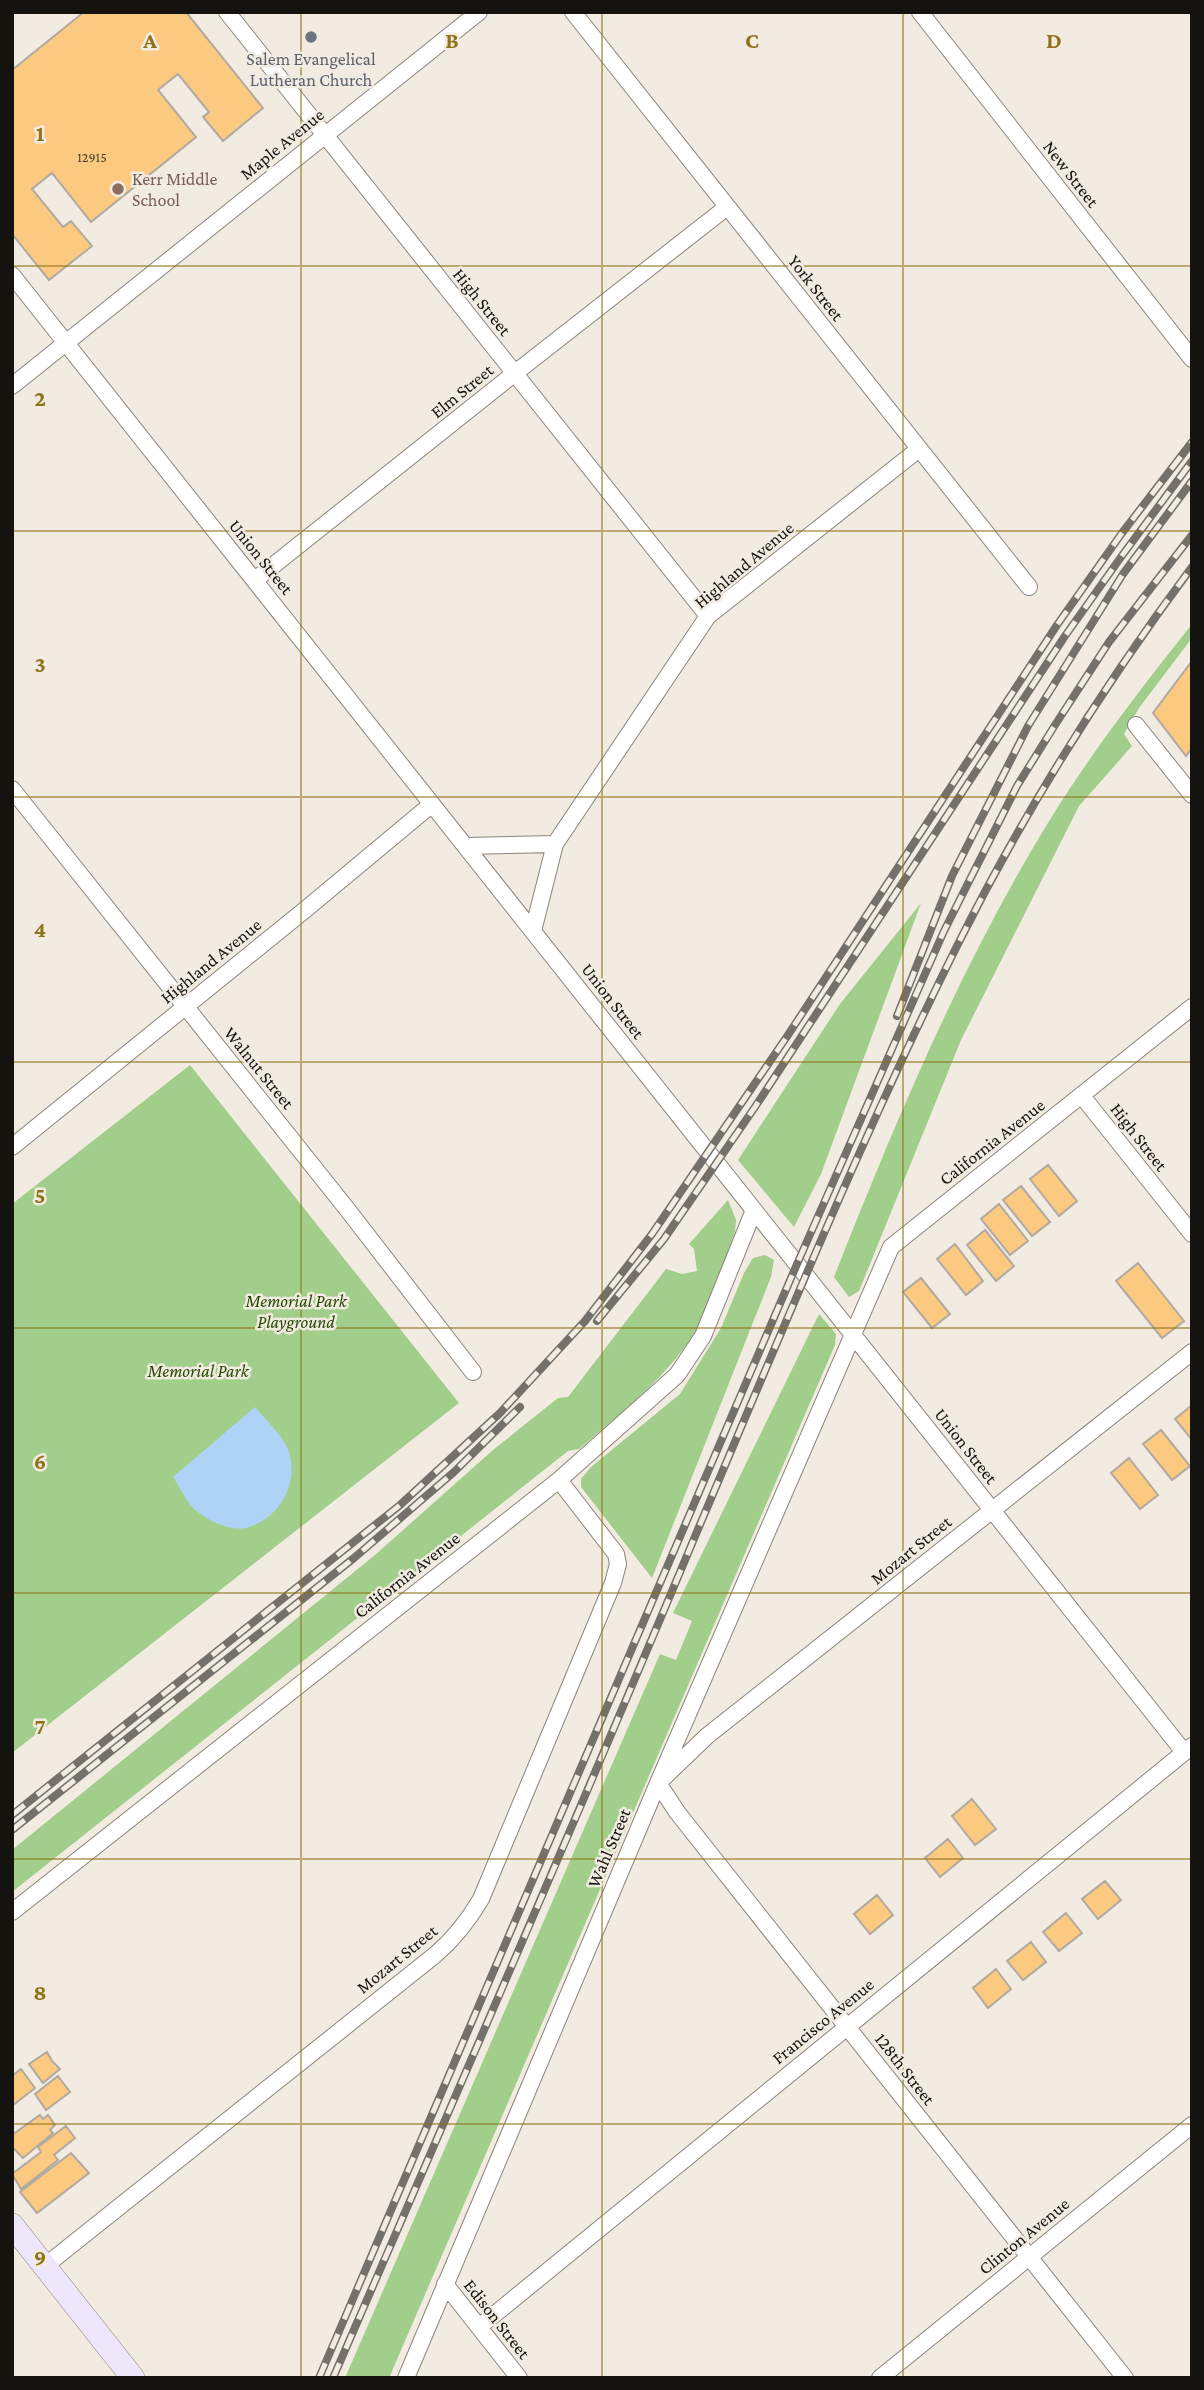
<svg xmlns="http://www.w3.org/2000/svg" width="1204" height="2390" viewBox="0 0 1204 2390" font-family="'Crimson Pro',serif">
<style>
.green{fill:#a1ce8a}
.water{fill:#aed3f7}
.building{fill:#fbc980;stroke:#b1aaa1;stroke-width:2}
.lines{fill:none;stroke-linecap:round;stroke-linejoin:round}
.minor-casing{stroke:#8b847c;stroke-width:18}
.secondary-casing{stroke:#8b847c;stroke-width:24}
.minor{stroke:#fff;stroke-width:16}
.secondary{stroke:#eee6fb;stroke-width:23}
.rail-casing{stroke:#74706a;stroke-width:8}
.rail{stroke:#f2ebe1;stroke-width:5;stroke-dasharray:16;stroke-linecap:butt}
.grid{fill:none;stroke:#907218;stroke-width:2;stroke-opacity:0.55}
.worship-dot{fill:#6b7280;stroke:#f2ebe1;stroke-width:2.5}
.education-dot{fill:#8d6e63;stroke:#f2ebe1;stroke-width:2.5}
.labels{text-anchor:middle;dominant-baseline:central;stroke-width:5;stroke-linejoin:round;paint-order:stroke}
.number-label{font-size:14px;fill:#4e402c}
.worship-label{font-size:18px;fill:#5b616d;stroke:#f2ebe1}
.street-label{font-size:18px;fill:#151310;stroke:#f2ebe1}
.education-label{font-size:18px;fill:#785e54;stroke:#f2ebe1;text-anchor:start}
.park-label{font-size:18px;font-style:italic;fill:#234b00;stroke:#f2ebe1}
.grid-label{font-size:23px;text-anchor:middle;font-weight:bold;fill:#907218;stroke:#f2ebe1;stroke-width:5;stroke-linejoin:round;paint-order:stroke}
</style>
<rect width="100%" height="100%" fill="#f2ebe1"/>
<!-- green -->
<path class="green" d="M 1192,624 L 1192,638 L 1139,708 L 1124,734 L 1132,746 L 1079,806 L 961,1040 L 859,1291 L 849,1297 L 834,1277 C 894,1125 958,972 1043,831 C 1087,758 1139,691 1192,624 Z
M 921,903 L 821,1174 L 794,1227 L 738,1160 L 840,1004 Z
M 190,1065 L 459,1403 L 12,1753 L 12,1204 Z
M 728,1200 L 736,1220 L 735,1232 C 724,1261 717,1295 701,1322 C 672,1374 623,1411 579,1449 L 568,1451 L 12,1892 L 12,1850 L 375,1555 L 493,1450 L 558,1398 L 568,1397 L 666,1269 L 682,1274 L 697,1271 L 694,1249 L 689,1244 Z
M 765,1255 L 774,1260 L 771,1277 L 652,1578 L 581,1487 L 581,1479 L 591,1467 L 680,1394 L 721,1328 L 744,1273 L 753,1258 Z
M 819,1314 L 836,1334 L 835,1345 L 389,2378 L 345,2378 L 660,1654 L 676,1660 L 692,1621 L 673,1613 Z"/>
<!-- water -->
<path class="water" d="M 255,1407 C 265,1419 279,1432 286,1445 C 302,1477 282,1517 249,1527 C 231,1533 207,1520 194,1509 C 186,1501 180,1487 173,1477 Z"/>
<!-- building -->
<path class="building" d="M 84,12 L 186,12 L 263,108 L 223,141 L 203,117 L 209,112 L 178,74 L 158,90 L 196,137 L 91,222 L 52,173 L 32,189 L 63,227 L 71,221 L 92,246 L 49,280 L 12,234 L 12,70 Z
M 1192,661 L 1192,748 L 1186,756 L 1153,713 Z
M 1048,1165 L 1077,1201 L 1059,1216 L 1030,1179 Z
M 1021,1186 L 1050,1222 L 1032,1236 L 1003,1200 Z
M 999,1204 L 1028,1241 L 1010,1255 L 981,1219 Z
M 985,1230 L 1014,1266 L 996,1281 L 967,1245 Z
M 955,1244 L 983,1281 L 966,1295 L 937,1259 Z
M 1138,1263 L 1184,1321 L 1162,1338 L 1116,1281 Z
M 921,1278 L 950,1314 L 932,1328 L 903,1292 Z
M 1192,1405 L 1192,1440 L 1175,1419 Z
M 1161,1430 L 1190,1466 L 1172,1480 L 1143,1444 Z
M 1129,1458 L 1158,1495 L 1140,1509 L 1111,1473 Z
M 972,1799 L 996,1829 L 975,1845 L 952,1816 Z
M 948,1839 L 963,1858 L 940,1877 L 925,1858 Z
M 1105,1881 L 1121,1900 L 1098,1919 L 1082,1899 Z
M 877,1895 L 893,1915 L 870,1934 L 854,1914 Z
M 1066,1913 L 1082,1933 L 1059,1951 L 1043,1932 Z
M 1031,1942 L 1046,1962 L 1023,1980 L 1007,1961 Z
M 996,1969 L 1011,1989 L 988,2008 L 973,1988 Z
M 47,2052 L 52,2061 L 60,2069 L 43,2083 L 29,2064 Z
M 21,2069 L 35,2088 L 12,2106 L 12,2076 Z
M 58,2076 L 70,2092 L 46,2110 L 35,2094 Z
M 40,2115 L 43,2119 L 48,2115 L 55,2125 L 50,2130 L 53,2133 L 23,2158 L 12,2147 L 12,2135 Z
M 66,2126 L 75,2138 L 54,2155 L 58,2160 L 21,2189 L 12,2174 L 41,2152 L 38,2147 Z
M 71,2153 L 89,2173 L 37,2213 L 20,2192 Z"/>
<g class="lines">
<!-- minor casing -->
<g class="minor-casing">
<path id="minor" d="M 227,12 L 708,616
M 573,12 L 1029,587
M 920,12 L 1192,359
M 12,275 L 1184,1752
M 12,386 L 479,12
M 255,580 L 515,373 L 727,207
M 1136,725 L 1192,795
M 12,789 L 347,1209 L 473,1372
M 466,846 L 555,844
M 533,931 L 555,844 L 708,616 L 919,449
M 1082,1096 L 1192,1234
M 12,1147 L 306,909 L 432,804
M 12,1912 L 559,1480 L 677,1375 L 703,1336 L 754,1210
M 45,2266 L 435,1955 C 455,1938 468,1921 481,1899 L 613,1583 L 618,1564 L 616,1554 L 559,1480
M 445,2284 L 519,2378
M 479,2327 L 1192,1746
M 406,2378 L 658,1783 L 891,1247 L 1192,1007
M 880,2378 L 1192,2125
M 1125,2378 L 677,1812 L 658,1783 L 707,1736 L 1192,1352"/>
</g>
<!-- secondary casing -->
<g class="secondary-casing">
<path id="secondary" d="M 12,2225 L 133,2378"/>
</g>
<!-- minor -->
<use href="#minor" class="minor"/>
<!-- secondary -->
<use href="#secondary" class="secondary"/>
<!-- rail casing -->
<g class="rail-casing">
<path id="rail" d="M 897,1016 L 952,876 L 1028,726 L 1123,574 L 1192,481
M 597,1321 L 664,1239 L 755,1107 L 1065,636 L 1121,557 L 1192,461
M 12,1815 L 400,1505 L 500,1413 L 585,1321 L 652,1234 L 788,1035 L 1057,625 L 1122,533 L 1192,442
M 12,1830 L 354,1558 L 454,1472 L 520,1407
M 319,2378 L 797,1264 L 944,931 L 1017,786 L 1055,725 L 1109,642 L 1192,535
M 333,2378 C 455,2097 578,1816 696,1534 C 780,1336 862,1136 958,944 C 1024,812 1104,685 1192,567"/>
</g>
<!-- rail -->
<use href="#rail" class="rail"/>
</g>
<!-- grid -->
<path class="grid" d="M 301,12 L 301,2378M 602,12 L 602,2378M 903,12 L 903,2378M 12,266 L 1192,266M 12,531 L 1192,531M 12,797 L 1192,797M 12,1062 L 1192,1062M 12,1328 L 1192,1328M 12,1593 L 1192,1593M 12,1859 L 1192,1859M 12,2124 L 1192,2124"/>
<!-- markers -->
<circle class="worship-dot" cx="311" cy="37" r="7"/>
<circle class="education-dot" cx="118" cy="189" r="7"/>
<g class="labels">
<!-- number labels -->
<g class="number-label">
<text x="92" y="157">12915</text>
</g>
<!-- worship labels -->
<g class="worship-label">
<text x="311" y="59">Salem Evangelical<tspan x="311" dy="21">Lutheran Church</tspan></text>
</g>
<!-- street labels -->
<g class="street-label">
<text transform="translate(282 144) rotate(-39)">Maple Avenue</text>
<text transform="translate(1071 174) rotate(52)">New Street</text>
<text transform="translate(816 288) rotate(52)">York Street</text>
<text transform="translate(482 302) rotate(51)">High Street</text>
<text transform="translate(462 391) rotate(-39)">Elm Street</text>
<text transform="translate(261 557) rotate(51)">Union Street</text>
<text transform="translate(744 565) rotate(-40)">Highland Avenue</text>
<text transform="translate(211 961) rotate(-39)">Highland Avenue</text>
<text transform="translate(613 1001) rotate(52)">Union Street</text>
<text transform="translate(259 1068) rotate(51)">Walnut Street</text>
<text transform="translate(1139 1137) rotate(52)">High Street</text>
<text transform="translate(992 1142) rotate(-38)">California Avenue</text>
<text transform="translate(966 1446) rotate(52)">Union Street</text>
<text transform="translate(911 1550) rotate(-39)">Mozart Street</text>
<text transform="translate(407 1575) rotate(-38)">California Avenue</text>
<text transform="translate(609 1848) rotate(-67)">Wahl Street</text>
<text transform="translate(397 1959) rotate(-39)">Mozart Street</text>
<text transform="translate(823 2021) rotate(-39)">Francisco Avenue</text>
<text transform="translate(905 2069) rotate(52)">128th Street</text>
<text transform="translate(1024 2236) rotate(-39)">Clinton Avenue</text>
<text transform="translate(497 2319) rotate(52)">Edison Street</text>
</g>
<!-- education labels -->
<g class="education-label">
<text x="132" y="179">Kerr Middle<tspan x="132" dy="21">School</tspan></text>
</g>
<!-- park labels -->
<g class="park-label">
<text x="296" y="1301">Memorial Park<tspan x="296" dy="21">Playground</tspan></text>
<text x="198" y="1371">Memorial Park</text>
</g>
</g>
<g class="grid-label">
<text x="150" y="48">A</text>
<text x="452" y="48">B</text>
<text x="752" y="48">C</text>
<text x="1054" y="48">D</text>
<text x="40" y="141">1</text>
<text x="40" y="406">2</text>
<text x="40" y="672">3</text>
<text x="40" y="937">4</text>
<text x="40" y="1203">5</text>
<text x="40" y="1469">6</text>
<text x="40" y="1734">7</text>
<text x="40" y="2000">8</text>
<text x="40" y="2265">9</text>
</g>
<!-- border -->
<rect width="1204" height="2390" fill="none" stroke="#151310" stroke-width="28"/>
</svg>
